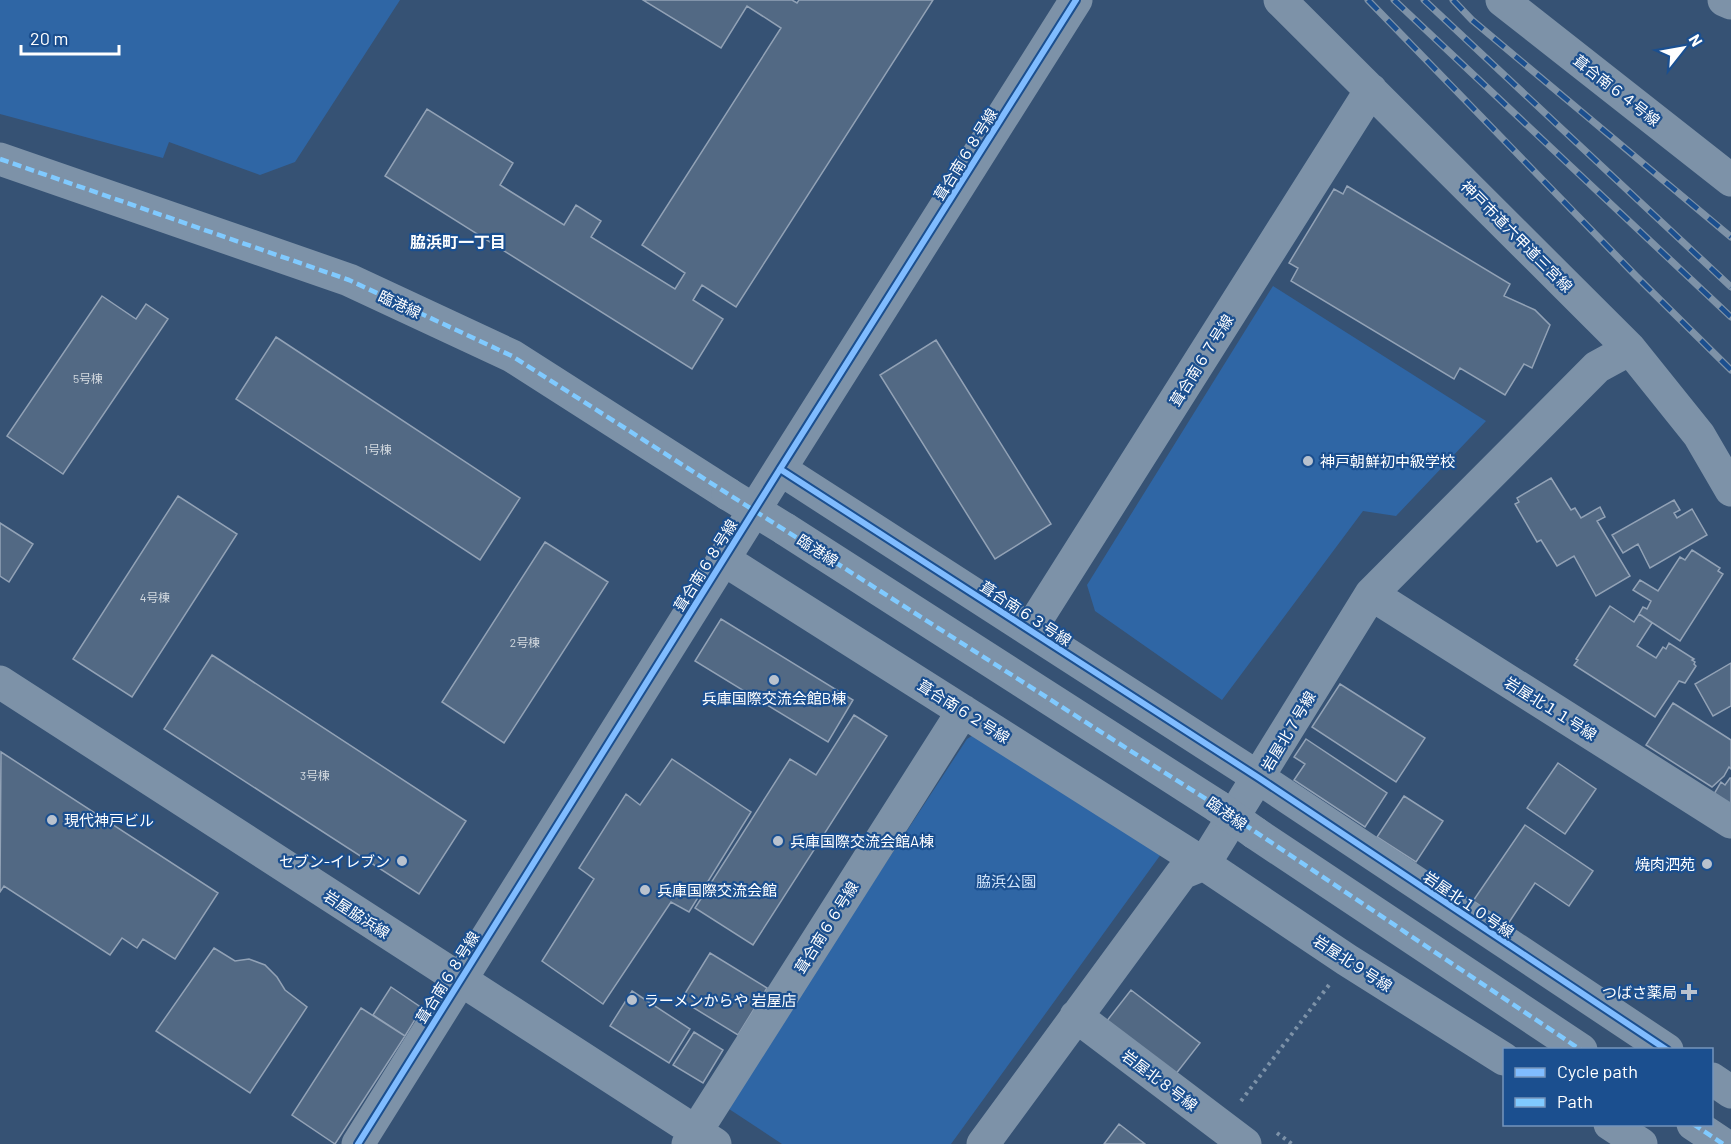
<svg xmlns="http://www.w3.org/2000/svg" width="1731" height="1144" viewBox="0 0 1731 1144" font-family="Barlow,'Noto Sans JP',sans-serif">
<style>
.green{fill:#2f66a5}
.building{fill:#526984;stroke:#92a2b6;stroke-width:1.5}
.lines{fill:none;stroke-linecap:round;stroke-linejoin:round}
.path{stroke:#7d92a8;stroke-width:4;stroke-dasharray:3 4.5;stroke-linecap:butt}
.minor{stroke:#7d92a8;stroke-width:33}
.rail-casing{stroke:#7e92a7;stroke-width:7}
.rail{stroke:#1b4f8f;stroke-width:4.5;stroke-dasharray:14;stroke-linecap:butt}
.minor-bridge{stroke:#7d92a8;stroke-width:33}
.quiet{stroke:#80caff;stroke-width:4.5;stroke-dasharray:9 4.5;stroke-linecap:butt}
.cycleway-casing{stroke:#1b4f8f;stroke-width:10}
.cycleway{stroke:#80bcff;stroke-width:6}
.poi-dot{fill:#b9c2ce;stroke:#1b4f8f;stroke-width:2}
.labels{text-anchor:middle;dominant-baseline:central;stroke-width:4.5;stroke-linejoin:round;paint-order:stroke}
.number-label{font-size:12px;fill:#d4dae0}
.street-label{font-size:15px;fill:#fff;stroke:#1b4f8f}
.poi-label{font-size:15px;fill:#fff;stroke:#1b4f8f;text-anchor:start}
.park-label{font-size:15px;fill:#cfe3fa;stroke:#1b4f8f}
.neighbourhood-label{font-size:16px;font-weight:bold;fill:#fff;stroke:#1b4f8f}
</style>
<rect width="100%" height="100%" fill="#365274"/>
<!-- green -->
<path class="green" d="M 0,0 L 400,0 L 295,162 L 260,175 L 169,142 L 163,158 L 0,114 Z
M 1273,286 L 1486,421 L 1396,516 L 1363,511 L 1222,700 L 1095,611 L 1087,585 Z
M 978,732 L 1164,850 L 951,1144 L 782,1144 L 726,1107 L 967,739 Z"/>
<!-- building -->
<path class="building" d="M 643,0 L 792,0 L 797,3 L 799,0 L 933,0 L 736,307 L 702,285 L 693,300 L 723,319 L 692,369 L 385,176 L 427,109 L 513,163 L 500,185 L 564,225 L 576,205 L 601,221 L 591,237 L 675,289 L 685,273 L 642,245 L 781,28 L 747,6 L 721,48 Z
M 1347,186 L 1510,284 L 1504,296 L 1535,310 L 1550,325 L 1532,368 L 1524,364 L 1505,395 L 1460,368 L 1454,379 L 1291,281 L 1298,268 L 1289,263 L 1334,189 L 1343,194 Z
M 102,296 L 136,319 L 146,304 L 168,319 L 63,474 L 7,436 Z
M 276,337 L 520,498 L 480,560 L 236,399 Z
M 936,340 L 1051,524 L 995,559 L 880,375 Z
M 1551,478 L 1571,510 L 1575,508 L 1581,518 L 1600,507 L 1605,517 L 1597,521 L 1630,576 L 1596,596 L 1574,556 L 1557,566 L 1541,540 L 1537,542 L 1515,504 L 1519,502 L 1517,498 Z
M 178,496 L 237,534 L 132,697 L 73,659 Z
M 1674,500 L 1680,510 L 1674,513 L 1677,518 L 1692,509 L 1707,535 L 1650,568 L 1638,544 L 1623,553 L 1612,535 Z
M 0,523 L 33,544 L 9,582 L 0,576 Z
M 545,542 L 608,582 L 504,743 L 442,702 Z
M 1692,550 L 1720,568 L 1718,571 L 1723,574 L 1680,641 L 1639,614 L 1643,607 L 1647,609 L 1651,601 L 1633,590 L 1640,580 L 1658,591 L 1680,557 L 1685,560 Z
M 1610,606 L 1634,622 L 1639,614 L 1652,623 L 1637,646 L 1656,658 L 1663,647 L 1666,649 L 1669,643 L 1694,659 L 1692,660 L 1695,662 L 1694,664 L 1696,666 L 1685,683 L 1679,681 L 1655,717 L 1574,665 L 1578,660 L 1576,659 Z
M 721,619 L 853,700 L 828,742 L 695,661 Z
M 212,655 L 466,821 L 419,894 L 164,729 Z
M 1731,663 L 1731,706 L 1713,716 L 1695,684 Z
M 1340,684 L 1425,738 L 1396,782 L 1312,727 Z
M 1673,703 L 1731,740 L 1731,769 L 1729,767 L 1724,776 L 1712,787 L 1646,745 Z
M 854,715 L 887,736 L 753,945 L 695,908 L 790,759 L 816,775 Z
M 1306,739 L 1387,793 L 1365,827 L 1294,780 L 1305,764 L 1294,757 Z
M 1,752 L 218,893 L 175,959 L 143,939 L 137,948 L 122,938 L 110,955 L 4,886 L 0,892 Z
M 672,759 L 751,812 L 689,912 L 671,902 L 603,1004 L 542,961 L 594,879 L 579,868 L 626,794 L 640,805 Z
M 1558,763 L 1596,789 L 1565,834 L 1527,808 Z
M 1730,778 L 1731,778 L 1731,805 L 1714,794 L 1721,782 L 1725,785 Z
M 1404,796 L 1443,821 L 1416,862 L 1377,837 Z
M 1525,825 L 1593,871 L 1569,906 L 1535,883 L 1508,924 L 1473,901 Z
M 214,948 L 235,961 L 249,959 L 265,965 L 277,977 L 285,990 L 307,1007 L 250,1093 L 156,1031 Z
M 710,953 L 767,988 L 738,1035 L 681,1000 Z
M 391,987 L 422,1008 L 405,1036 L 373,1015 Z
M 1131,990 L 1200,1043 L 1175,1075 L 1106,1022 Z
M 632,991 L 690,1029 L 669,1063 L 610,1026 Z
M 361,1008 L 405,1036 L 335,1144 L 292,1115 Z
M 694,1032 L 723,1050 L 703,1083 L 673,1065 Z
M 1119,1124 L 1145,1144 L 1104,1144 Z"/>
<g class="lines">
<!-- path -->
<path class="path" d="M 1241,1101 L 1329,985
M 1277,1133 L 1292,1144"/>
<!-- minor -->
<path class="minor" d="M 1280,0 L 1630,349 L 1699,435 L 1731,490
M 1502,0 L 1731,180
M 1724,0 L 1731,3
M 0,159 L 349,280 L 512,356 L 728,494
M 780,469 L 1259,778 L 1667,1050
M 785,529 L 1217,806
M 723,559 L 1204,864 L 1347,960 L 1504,1059
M 1371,594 L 1731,822
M 1030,630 L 1371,90
M 0,682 L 715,1144
M 1255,833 L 1581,1050
M 1076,1016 L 1245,1144
M 1712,1079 L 1731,1092
M 1610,1124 L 1641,1144
M 1693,1124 L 1723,1144
M 358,1144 L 780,469 L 1076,0
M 688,1144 L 963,711
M 983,1144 L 1182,873 L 1204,864 L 1371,594 L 1597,367 L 1630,349"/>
<!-- rail casing -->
<g class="rail-casing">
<path id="rail" d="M 1368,0 L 1636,276 L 1731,370
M 1394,0 L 1731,317
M 1424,0 L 1731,287
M 1453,0 L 1472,20 L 1731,237"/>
</g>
<!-- rail -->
<use href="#rail" class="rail"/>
<!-- minor-bridge -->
<path class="minor-bridge" d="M 728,494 L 785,529
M 1217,806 L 1255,833"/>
<!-- quiet -->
<path class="quiet" d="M 0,159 L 349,280 L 512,356 L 1217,806 L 1581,1050
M 1693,1124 L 1723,1144"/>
<!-- cycleway casing -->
<g class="cycleway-casing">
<path id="cycleway" d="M 780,469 L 1259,778 L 1667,1050
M 358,1144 L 780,469 L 1076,0"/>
</g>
<!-- cycleway -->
<use href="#cycleway" class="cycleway"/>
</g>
<!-- markers -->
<g class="poi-dot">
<circle cx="1308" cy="461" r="6"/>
<circle cx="774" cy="680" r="6"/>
<circle cx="52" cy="820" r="6"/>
<circle cx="778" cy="841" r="6"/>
<circle cx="402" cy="861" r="6"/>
<circle cx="1707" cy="864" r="6"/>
<circle cx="645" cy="890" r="6"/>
<path d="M1686 983h6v6h6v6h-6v6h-6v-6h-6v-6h6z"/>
<circle cx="632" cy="1000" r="6"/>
</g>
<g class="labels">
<!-- number labels -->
<g class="number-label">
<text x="88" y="378">5号棟</text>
<text x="378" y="449">1号棟</text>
<text x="155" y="597">4号棟</text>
<text x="525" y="642">2号棟</text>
<text x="315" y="775">3号棟</text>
</g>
<!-- street labels -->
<g class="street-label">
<text transform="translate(1617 90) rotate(38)">葺合南６４号線</text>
<text transform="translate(965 154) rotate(-58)">葺合南６８号線</text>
<text transform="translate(1517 236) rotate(45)">神戸市道六甲道三宮線</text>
<text transform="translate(400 304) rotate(25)">臨港線</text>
<text transform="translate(1201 360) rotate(-58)">葺合南６７号線</text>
<text transform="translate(818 550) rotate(33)">臨港線</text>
<text transform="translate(705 565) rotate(-58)">葺合南６８号線</text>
<text transform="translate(1026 613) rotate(33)">葺合南６３号線</text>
<text transform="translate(1551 708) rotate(32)">岩屋北１１号線</text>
<text transform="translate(964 711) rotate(32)">葺合南６２号線</text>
<text transform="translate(1288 731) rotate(-59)">岩屋北７号線</text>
<text transform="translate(1227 813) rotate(35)">臨港線</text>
<text transform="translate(1469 904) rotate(34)">岩屋北１０号線</text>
<text transform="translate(357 914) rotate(33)">岩屋脇浜線</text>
<text transform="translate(826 927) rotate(-58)">葺合南６６号線</text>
<text transform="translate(1353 963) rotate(33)">岩屋北９号線</text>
<text transform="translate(447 977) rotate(-58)">葺合南６８号線</text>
<text transform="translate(1160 1080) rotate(37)">岩屋北８号線</text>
</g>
<!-- poi labels -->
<g class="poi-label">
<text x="1320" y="461">神戸朝鮮初中級学校</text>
<text x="774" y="698" text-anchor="middle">兵庫国際交流会館B棟</text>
<text x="64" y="820">現代神戸ビル</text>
<text x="790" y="841">兵庫国際交流会館A棟</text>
<text x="390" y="861" text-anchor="end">セブン-イレブン</text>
<text x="1695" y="864" text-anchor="end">焼肉泗苑</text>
<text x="657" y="890">兵庫国際交流会館</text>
<text x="1677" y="992" text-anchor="end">つばさ薬局</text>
<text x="644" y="1000">ラーメンからや 岩屋店</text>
</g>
<!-- park labels -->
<g class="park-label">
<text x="1006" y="881">脇浜公園</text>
</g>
<!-- neighbourhood labels -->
<g class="neighbourhood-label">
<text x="458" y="241">脇浜町一丁目</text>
</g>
</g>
<!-- legend -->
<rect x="1503" y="1048" width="210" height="78" fill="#1b4f8f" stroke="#7695bc" stroke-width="1.5"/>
<rect x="1515" y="1068" width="30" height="9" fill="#80bcff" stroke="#7695bc" stroke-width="1.5"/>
<text x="1557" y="1078" font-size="18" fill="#ffffff">Cycle path</text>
<rect x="1515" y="1098" width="30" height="9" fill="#80caff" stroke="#7695bc" stroke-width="1.5"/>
<text x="1557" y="1108" font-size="18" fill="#ffffff">Path</text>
<!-- north arrow -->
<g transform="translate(1683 48) rotate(59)" stroke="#1b4f8f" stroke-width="4.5" paint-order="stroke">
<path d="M0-4.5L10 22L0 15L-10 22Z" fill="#ffffff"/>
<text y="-9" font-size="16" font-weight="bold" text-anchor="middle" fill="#ffffff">N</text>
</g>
<!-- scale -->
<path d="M21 45v9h98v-9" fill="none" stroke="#ffffff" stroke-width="3"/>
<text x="30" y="45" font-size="18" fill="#ffffff" stroke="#1b4f8f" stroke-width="4.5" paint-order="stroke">20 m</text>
</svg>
